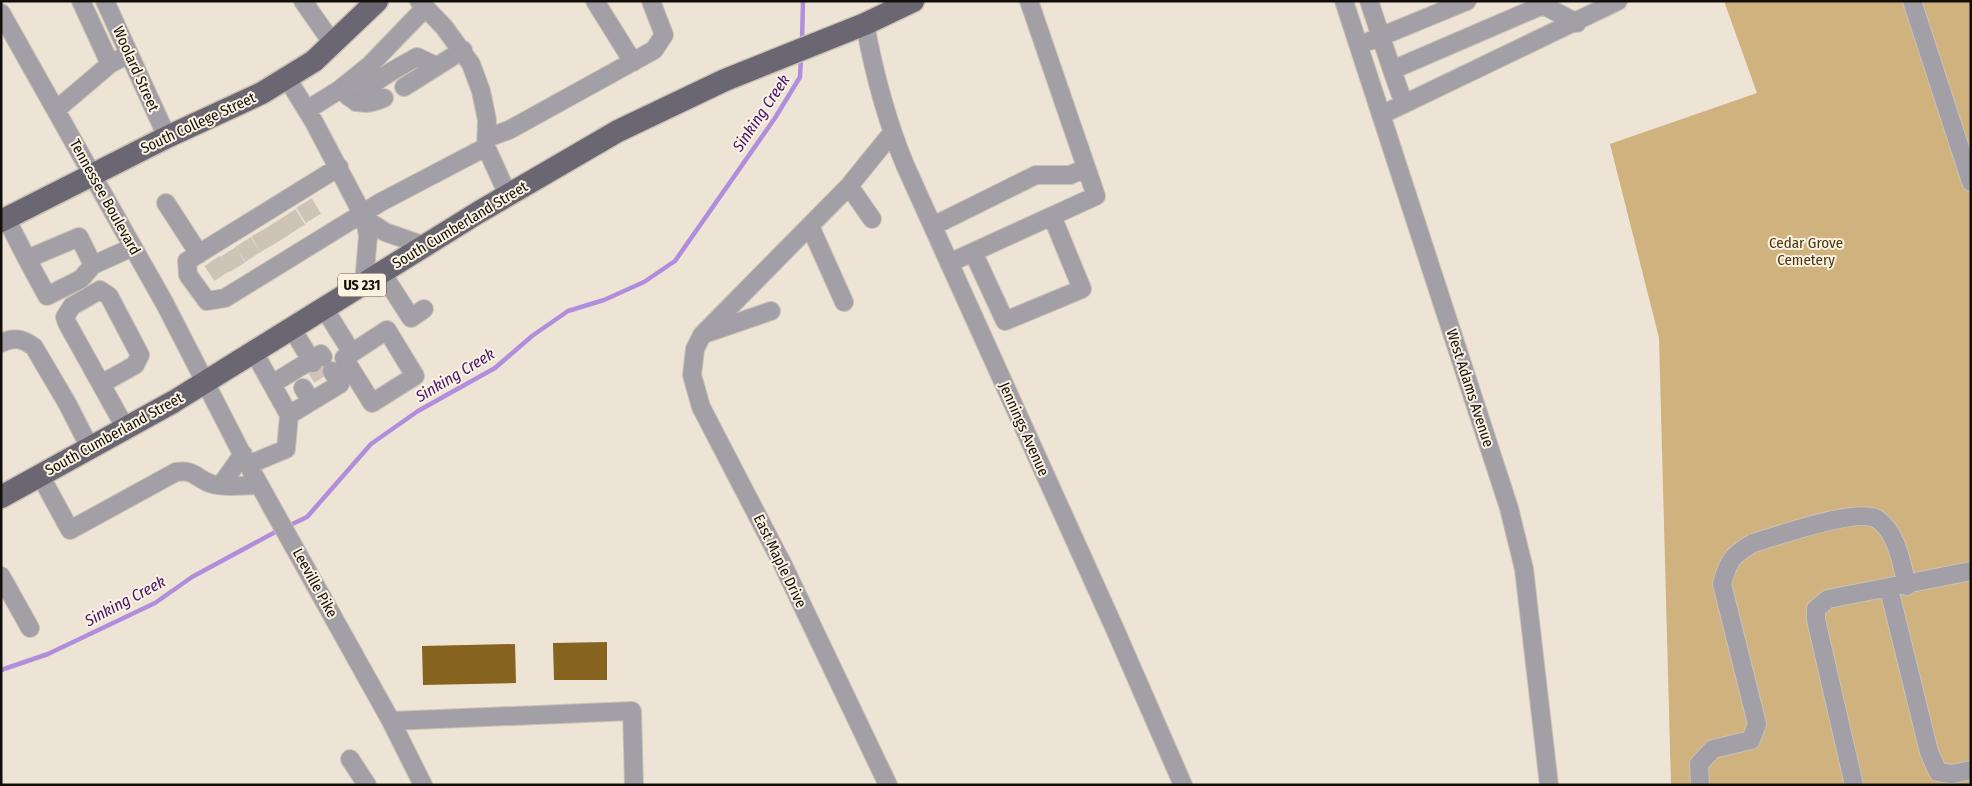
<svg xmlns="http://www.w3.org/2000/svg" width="1972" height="786" viewBox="0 0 1972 786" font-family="'Fira Sans Condensed',sans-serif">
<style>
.green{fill:#d0b27f}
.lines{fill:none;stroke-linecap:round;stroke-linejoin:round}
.stream{stroke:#b08edc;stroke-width:4.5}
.building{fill:#86631f}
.minor-tunnel{stroke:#cdc4b7;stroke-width:18;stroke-dasharray:18 9;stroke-linecap:butt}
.minor-casing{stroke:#cbc2b5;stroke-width:20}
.major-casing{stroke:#cbc2b5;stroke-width:25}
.minor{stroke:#a2a0a6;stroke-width:18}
.major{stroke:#6a6672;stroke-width:22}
.labels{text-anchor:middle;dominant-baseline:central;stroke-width:4;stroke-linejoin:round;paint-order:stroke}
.shield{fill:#fbf2e2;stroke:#58534b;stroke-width:1}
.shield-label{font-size:14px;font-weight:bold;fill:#120f0a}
.street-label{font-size:15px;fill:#120f0a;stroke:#fbf2e2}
.park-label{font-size:15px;fill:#48350f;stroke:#fbf2e2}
.water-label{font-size:16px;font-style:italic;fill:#451370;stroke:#fbf2e2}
</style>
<rect width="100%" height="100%" fill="#eee4d5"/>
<!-- green -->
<path class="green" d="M 1724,1 L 1971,1 L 1971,785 L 1671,785 L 1659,338 L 1610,144 L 1757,93 Z"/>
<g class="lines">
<!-- stream -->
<path class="stream" d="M 802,42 L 803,1
M 286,527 L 307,517 L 371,444 L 418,411 L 495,368 L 532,336 L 568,311 L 604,300 L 644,282 L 675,261 L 775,118 L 800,77 L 801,58
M 1,670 L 48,654 L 155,603 L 192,577 L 279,530"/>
</g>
<!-- building -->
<path class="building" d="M 607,642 L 607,680 L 554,680 L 553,643 Z
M 515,644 L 516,683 L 423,685 L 422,646 Z"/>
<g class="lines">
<!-- minor-tunnel -->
<path class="minor-tunnel" d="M 304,203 L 318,226
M 288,214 L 301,235
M 274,223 L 287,244
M 259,232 L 272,254
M 243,242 L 257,263
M 228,252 L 241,273
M 212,261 L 226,282
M 313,363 L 322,378"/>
<!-- minor casing -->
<g class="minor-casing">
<path id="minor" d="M 81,1 L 110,64
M 105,1 L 167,137
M 303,1 L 333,44
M 419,1 L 444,27 L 471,64 L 481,91 L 487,120 L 486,147 L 508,195
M 595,1 L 633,62
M 1344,1 L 1509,508 L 1524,569 L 1549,785
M 1369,1 L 1392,70 L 1543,5 L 1542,1
M 1912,1 L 1971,182
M 1543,5 L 1577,23
M 1,13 L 165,304 L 241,452 L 391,721 L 423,785
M 865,24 C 874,73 886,119 905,165 L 1114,627 L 1183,785
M 1370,41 L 1467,1
M 1392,70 L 1404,104
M 287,78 L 314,122 L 365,219 L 385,232 L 425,246
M 404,87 L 463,50
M 348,96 C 361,106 370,104 384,98
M 356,102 C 371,81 394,70 417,57 L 436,66
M 56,110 L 110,64 L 129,54
M 307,110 L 339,90 L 370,65 L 425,8
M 1381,115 L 1618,1
M 487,138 L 509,130 L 654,50 L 664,35 L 651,1
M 339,167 L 187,261 L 188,275 L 207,301 L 225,298 L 381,202 L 486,147
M 849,186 L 702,335 L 695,349 L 692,375 L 701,407 L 783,565 L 888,785
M 166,203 L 199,254
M 6,218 L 27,259 L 79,237 L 93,265
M 872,219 L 849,186 L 892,133
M 810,226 L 844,302
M 933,226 L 1036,175 L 1070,175 L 1086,168
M 973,252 L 1005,321 L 1082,289 L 1052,216
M 27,259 L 47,296 L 81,279 L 93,265 L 133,247
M 949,263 L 1096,196 L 1029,1
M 382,273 L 411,318 L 424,309
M 364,283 L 368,236 L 365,219
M 324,308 L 352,353
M 292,329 L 313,363
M 387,330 L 415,376 L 372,403 L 344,358 Z
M 704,334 L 771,311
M 1,343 C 14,337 22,338 34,347 L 67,403 L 90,448
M 101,384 L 135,365 L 140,355 L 109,296 L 100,290 L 72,306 L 65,317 L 67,323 L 126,429
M 272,384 L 321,354 L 323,357
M 303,388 L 311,401
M 289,415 L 340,384 L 332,371
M 248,465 L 286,449 L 289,415 L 254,352
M 40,475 L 70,530 L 176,472 C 195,469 196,479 212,484 C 226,488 245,485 259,485
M 221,485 L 243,454
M 1,576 L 30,628
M 1889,589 L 1929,752 L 1938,772 L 1952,774 L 1971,770
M 391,721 L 632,711 L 634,785
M 350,759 L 367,785
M 1700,785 L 1699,764 L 1713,749 L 1751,740 L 1757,724 L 1722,584 C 1728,561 1732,555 1753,543 C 1777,536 1858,507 1877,519 C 1897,532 1902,565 1907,586
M 1854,785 L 1816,620 L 1816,609 L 1828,599 L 1971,571"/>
</g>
<!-- major casing -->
<g class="major-casing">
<path id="major" d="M 1,221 L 167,137 L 262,93 L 314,61 L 377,1
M 1,497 L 173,402 L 479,212 L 618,131 L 725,80 L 865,24 L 913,1"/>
</g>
<!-- minor -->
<use href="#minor" class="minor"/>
<!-- major -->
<use href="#major" class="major"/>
</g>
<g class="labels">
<!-- shield labels -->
<rect class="shield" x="338" y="273.5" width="48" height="23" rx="4"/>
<g class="shield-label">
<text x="362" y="285">US 231</text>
</g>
<!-- street labels -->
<g class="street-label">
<text transform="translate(136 69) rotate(66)">Woolard Street</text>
<text transform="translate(198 123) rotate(-25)">South College Street</text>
<text transform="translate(105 197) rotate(61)">Tennessee Boulevard</text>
<text transform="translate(460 225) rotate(-31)">South Cumberland Street</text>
<text transform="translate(1470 388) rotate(72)">West Adams Avenue</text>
<text transform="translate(1024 429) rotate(66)">Jennings Avenue</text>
<text transform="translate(114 434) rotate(-29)">South Cumberland Street</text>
<text transform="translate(780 561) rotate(64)">East Maple Drive</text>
<text transform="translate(315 583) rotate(61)">Leeville Pike</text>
</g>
<!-- park labels -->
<g class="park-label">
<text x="1806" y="243">Cedar Grove<tspan x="1806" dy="17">Cemetery</tspan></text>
</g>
<!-- water labels -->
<g class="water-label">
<text transform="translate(761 113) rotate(-56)">Sinking Creek</text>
<text transform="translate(455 375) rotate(-31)">Sinking Creek</text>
<text transform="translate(125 601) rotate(-28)">Sinking Creek</text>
</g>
</g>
<!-- border -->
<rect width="1972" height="786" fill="none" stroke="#120f0a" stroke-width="5"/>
</svg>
